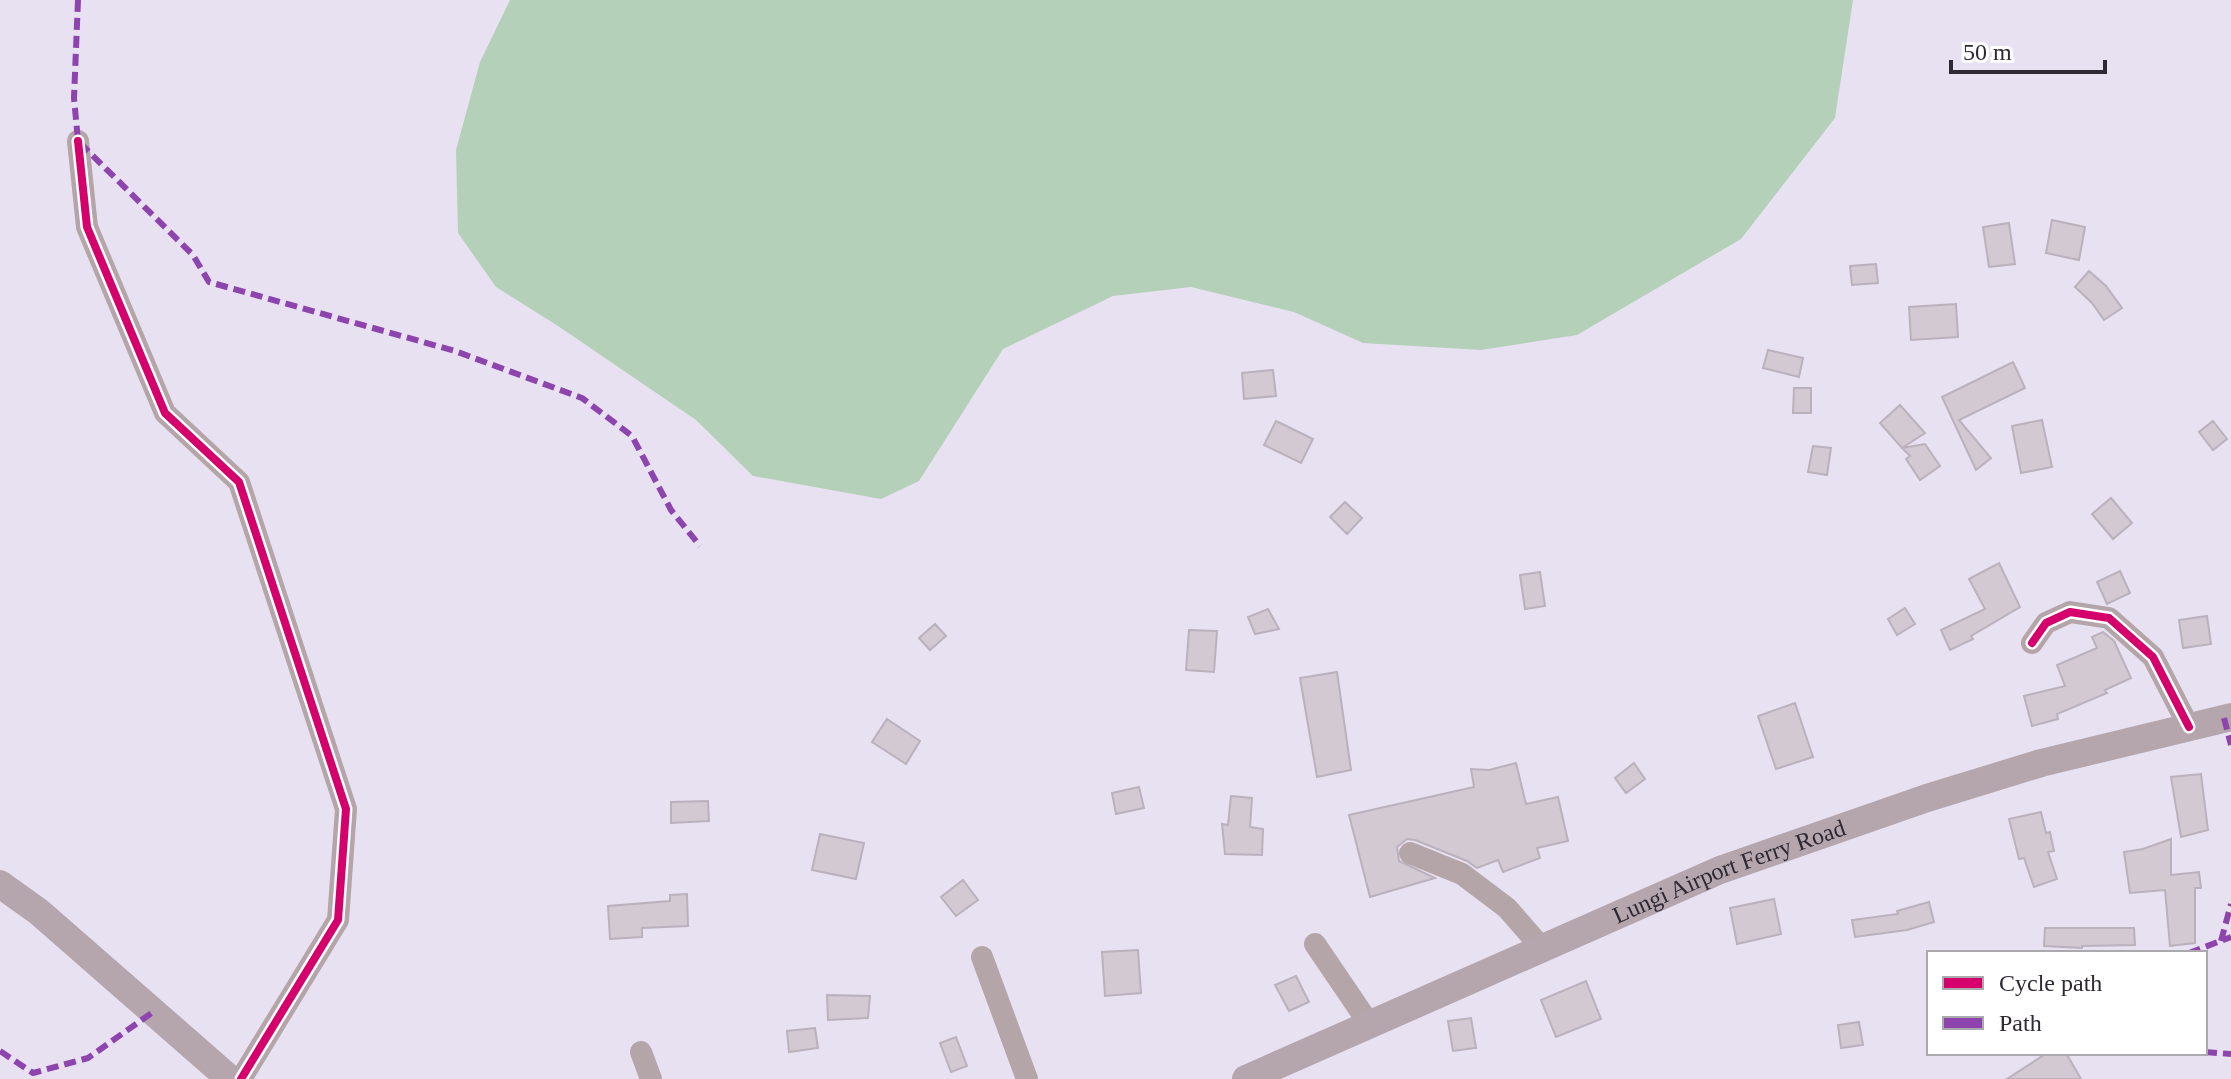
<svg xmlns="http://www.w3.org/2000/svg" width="2231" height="1079" viewBox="0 0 2231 1079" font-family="Georgia,serif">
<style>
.green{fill:#b4d0b8}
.building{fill:#d2c9d3;stroke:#bab1bc;stroke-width:2}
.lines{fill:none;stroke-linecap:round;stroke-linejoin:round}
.minor{stroke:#b4a5a8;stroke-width:22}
.major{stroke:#b5a6ae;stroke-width:28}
.quiet{stroke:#8e44ad;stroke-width:6;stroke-dasharray:12 6;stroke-linecap:butt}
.cycleway-casing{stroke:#fff;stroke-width:13}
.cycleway{stroke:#d6006c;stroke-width:8}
.labels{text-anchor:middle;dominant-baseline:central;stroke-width:7;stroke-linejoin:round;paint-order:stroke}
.street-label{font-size:24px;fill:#2d2833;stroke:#fff}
</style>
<rect width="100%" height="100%" fill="#e8e1f2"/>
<!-- green -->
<path class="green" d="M 510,0 L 1853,0 L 1835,118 L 1741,239 L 1577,335 L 1481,350 L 1363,343 L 1294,312 L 1191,287 L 1113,296 L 1003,349 L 919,481 L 881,499 L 753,476 L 696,420 L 558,326 L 496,287 L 458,233 L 456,150 L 480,62 Z"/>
<!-- building -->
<path class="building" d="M 2052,220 L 2085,227 L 2079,260 L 2046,253 Z
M 2009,223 L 2015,264 L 1989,267 L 1983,227 Z
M 1876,264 L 1878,283 L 1852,285 L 1850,266 Z
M 2089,271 L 2106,286 L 2122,308 L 2104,320 L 2092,303 L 2075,287 Z
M 1956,304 L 1958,337 L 1911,340 L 1909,307 Z
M 1768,350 L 1803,358 L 1799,377 L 1763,368 Z
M 2013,362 L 2025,388 L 1959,420 L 1991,458 L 1976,470 L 1942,397 Z
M 1273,370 L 1276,396 L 1244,399 L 1242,373 Z
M 1794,388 L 1811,388 L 1811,413 L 1793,413 Z
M 1900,405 L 1925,433 L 1902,448 L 1880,423 Z
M 2042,420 L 2052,467 L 2021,473 L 2012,426 Z
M 1276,421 L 1313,439 L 1301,463 L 1264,445 Z
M 2213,421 L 2227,439 L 2213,450 L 2199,432 Z
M 1925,444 L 1940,466 L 1920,480 L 1906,459 L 1910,456 L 1902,448 Z
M 1813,446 L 1831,448 L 1827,475 L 1808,472 Z
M 2111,498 L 2132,523 L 2113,539 L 2092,514 Z
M 1345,502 L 1362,518 L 1347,534 L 1330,517 Z
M 1999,563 L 2020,607 L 1971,636 L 1973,639 L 1950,650 L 1941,630 L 1985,609 L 1969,579 Z
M 2120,571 L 2130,593 L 2107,604 L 2097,582 Z
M 1540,572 L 1545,606 L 1525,609 L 1520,575 Z
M 1905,608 L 1915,624 L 1897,635 L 1888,619 Z
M 1268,609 L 1279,629 L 1255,634 L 1248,617 Z
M 2207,616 L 2211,644 L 2183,648 L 2179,620 Z
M 935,624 L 946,636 L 930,650 L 919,638 Z
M 1189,630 L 1217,631 L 1214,672 L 1186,670 Z
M 2103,632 L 2114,641 L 2131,678 L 2105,690 L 2107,693 L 2057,714 L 2058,719 L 2032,726 L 2024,696 L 2065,686 L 2057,665 L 2097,648 L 2092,637 Z
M 1337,672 L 1351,770 L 1317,777 L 1300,678 Z
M 1795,703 L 1813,757 L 1776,769 L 1758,716 Z
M 887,719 L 920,741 L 906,764 L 872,742 Z
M 1516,763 L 1526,804 L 1558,797 L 1568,841 L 1537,848 L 1540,858 L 1503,872 L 1498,860 L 1477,868 L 1467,861 L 1415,840 L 1407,839 L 1397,847 L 1399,861 L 1435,878 L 1370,897 L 1349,815 L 1474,787 L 1471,769 L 1489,770 Z
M 1634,763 L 1645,779 L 1626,793 L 1615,778 Z
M 2201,774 L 2208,830 L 2181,837 L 2171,777 Z
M 1139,787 L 1144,808 L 1116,814 L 1112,793 Z
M 1231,796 L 1252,798 L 1250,827 L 1263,829 L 1262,855 L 1225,854 L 1222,824 L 1228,825 Z
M 708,801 L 709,821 L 671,823 L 671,802 Z
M 2041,812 L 2046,833 L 2050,832 L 2054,851 L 2048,852 L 2057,879 L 2034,887 L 2024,858 L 2019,859 L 2009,819 Z
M 820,834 L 864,843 L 856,879 L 812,870 Z
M 2171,839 L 2171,875 L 2199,872 L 2201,888 L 2195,888 L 2195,943 L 2170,946 L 2165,890 L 2130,893 L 2124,852 L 2143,849 Z
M 963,880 L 978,900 L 956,916 L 941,897 Z
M 687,894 L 688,926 L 642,928 L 642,937 L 610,939 L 608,906 L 670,901 L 670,895 Z
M 1774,899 L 1781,934 L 1737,944 L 1730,908 Z
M 1929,902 L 1934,922 L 1907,930 L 1855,937 L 1852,920 L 1898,914 L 1897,911 Z
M 2045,928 L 2134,928 L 2135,945 L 2082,946 L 2082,948 L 2044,946 Z
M 1138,950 L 1141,993 L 1105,996 L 1102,952 Z
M 1296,976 L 1309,1002 L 1289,1011 L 1275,985 Z
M 1586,981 L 1601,1019 L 1556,1037 L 1541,1000 Z
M 827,995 L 870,996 L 868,1018 L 828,1020 Z
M 1471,1018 L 1476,1048 L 1453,1051 L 1448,1021 Z
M 1859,1022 L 1863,1045 L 1841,1048 L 1838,1025 Z
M 815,1028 L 818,1048 L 789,1052 L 787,1031 Z
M 956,1037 L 967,1066 L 951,1072 L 940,1043 Z
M 2047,1053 L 2066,1053 L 2081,1079 L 2007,1079 Z"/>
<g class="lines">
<!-- minor -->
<path class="minor" d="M 78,141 L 87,227 L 165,413 L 239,482 L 346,809 L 338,920 L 241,1079
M 2032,643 L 2046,623 L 2070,612 L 2109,618 L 2153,657 L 2189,727
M 1410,853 L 1462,874 L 1507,908 L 1541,947
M 1315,944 L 1370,1025
M 982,957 L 1027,1079
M 641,1052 L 651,1079"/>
<!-- major -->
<g class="major">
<path d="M 0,884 L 39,912 L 230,1079"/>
<path id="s1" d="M 1246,1079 L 1720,870 L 1927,798 L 2041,763 L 2231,717"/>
</g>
<!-- quiet -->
<path class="quiet" d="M 78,0 L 74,98 L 78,141 L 193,255 L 209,282 L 455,351 L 582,398 L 632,436 L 671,510 L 700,546
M 2224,718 L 2231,745
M 2221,941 L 2231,904
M 2189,953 L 2231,937
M 0,1051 L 33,1073 L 88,1058 L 153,1012
M 2205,1052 L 2231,1054"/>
<!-- cycleway casing -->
<g class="cycleway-casing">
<path id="cycleway" d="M 78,141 L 87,227 L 165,413 L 239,482 L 346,809 L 338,920 L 241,1079
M 2032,643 L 2046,623 L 2070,612 L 2109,618 L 2153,657 L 2189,727"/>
</g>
<!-- cycleway -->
<use href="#cycleway" class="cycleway"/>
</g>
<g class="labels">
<!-- street labels -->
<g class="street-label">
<text stroke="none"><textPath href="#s1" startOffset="526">Lungi Airport Ferry Road</textPath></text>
</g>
</g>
<!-- legend -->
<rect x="1927" y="951" width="280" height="104" fill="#ffffff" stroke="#aba9ad" stroke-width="2"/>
<rect x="1943" y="977" width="40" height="12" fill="#d6006c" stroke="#aba9ad" stroke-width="2"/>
<text x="1999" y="991" font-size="24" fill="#2d2833">Cycle path</text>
<rect x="1943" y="1017" width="40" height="12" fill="#8e44ad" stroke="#aba9ad" stroke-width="2"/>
<text x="1999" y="1031" font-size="24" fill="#2d2833">Path</text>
<!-- scale -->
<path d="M1951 60v12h154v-12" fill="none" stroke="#2d2833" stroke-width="4"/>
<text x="1963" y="60" font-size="24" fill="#2d2833" stroke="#ffffff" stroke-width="6" paint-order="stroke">50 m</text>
</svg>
